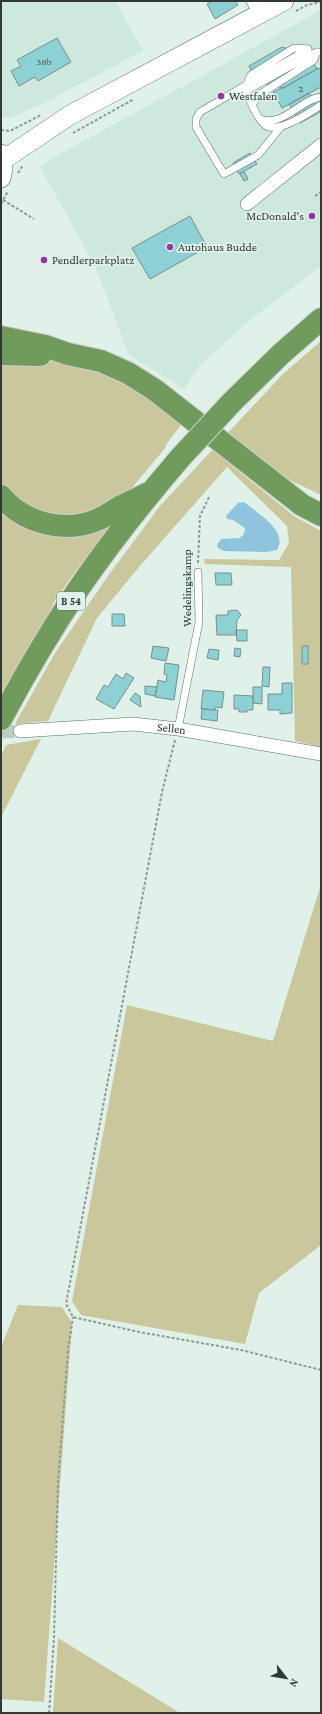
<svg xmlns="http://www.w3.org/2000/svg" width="322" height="1714" viewBox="0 0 322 1714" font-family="'Crimson Pro',serif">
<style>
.built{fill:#cde8dc}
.green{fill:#cac79c}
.water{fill:#8fc4df}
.building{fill:#8ed1d4;stroke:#7a8e8e}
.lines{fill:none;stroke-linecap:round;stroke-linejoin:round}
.street-tunnel{stroke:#bcccc5;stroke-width:13;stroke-dasharray:13 6;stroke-linecap:butt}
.lane-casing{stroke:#5c6c65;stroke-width:8}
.street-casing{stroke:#5c6c65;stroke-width:14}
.secondary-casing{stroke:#5c6c65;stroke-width:20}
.highway-casing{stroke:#cecfcf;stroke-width:24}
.path{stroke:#8d9994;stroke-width:2;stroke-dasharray:3 2;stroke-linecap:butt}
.lane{stroke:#fff;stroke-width:7}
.street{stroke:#fff;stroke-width:13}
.secondary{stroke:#fff;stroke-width:19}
.highway{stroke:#719a5d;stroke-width:22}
.highway-bridge-casing{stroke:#cecfcf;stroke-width:24;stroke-linecap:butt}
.highway-bridge{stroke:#719a5d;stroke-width:22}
.poi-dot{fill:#99369d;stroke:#dff1e9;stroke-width:1.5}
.labels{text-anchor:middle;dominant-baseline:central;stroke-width:3.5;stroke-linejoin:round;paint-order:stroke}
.number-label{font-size:10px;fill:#485e5d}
.shield{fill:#dff1e9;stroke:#65706b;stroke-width:1}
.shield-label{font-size:11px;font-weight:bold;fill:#313835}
.poi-label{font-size:12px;fill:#313835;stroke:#dff1e9;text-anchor:start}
.street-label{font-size:12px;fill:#313835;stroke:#dff1e9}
</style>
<rect width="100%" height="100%" fill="#dff1e9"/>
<!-- built -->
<path class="built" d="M 1,1 L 115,1 L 143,51 L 44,103 L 10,118 L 1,117 Z
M 321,10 L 321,266 L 249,321 L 198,367 L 184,389 L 129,355 L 95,266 L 40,167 L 55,157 Z"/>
<!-- green -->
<path class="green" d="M 321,341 L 321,495 L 279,475 L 225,436 L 283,374 Z
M 26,359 L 54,360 L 109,372 L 183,422 L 165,446 L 166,447 L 131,489 L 94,515 L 39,515 L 1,486 L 1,361 Z
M 214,448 L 230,464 L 294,516 L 321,531 L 321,747 L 295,741 L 291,567 L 205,564 L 204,559 L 279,560 L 289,543 L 287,526 L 227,467 L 139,567 L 97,618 L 48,721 L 15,724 L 55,653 L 108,576 L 160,506 Z
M 1,505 L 12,514 L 120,518 L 75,572 L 55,600 L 43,626 L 1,702 Z
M 41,739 L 1,817 L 1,756 L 6,745 Z
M 321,884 L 321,1245 L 259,1293 L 245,1344 L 81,1315 L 72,1301 L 127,1005 L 273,1041 Z
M 18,1305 L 62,1307 L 72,1323 L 44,1702 L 1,1699 L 1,1347 Z
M 58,1638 L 180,1713 L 53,1713 Z"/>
<!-- water -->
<path class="water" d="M 244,502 C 257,513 289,531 277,550 L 267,552 L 224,551 L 218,548 L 217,545 L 221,539 L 240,538 L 244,534 L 245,528 L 233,520 L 227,519 L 226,516 L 238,503 Z"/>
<!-- building -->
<path class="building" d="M 213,1 L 235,1 L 238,5 L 215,19 L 207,4 Z
M 57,38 L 71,62 L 38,81 L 35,77 L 19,86 L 11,71 L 21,66 L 17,60 Z
M 282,47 L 309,55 L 317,69 L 283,88 L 257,81 L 249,66 Z
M 316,68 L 321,69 L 321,88 L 319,88 L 282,108 L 273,92 L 281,88 L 283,88 L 317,69 Z
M 309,93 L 320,112 L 300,123 L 289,104 Z
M 250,153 L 257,164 L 239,174 L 233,163 Z
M 244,171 L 248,179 L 244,181 L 240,174 Z
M 190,216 L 207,247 L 150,279 L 132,248 Z
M 215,573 L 231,573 L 232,585 L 216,585 Z
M 237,610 L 241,615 L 237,620 L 236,635 L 217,635 L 216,615 L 228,615 L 228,611 Z
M 112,614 L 124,614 L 125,626 L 112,626 Z
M 236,630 L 247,630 L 247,641 L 237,641 Z
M 153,646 L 169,648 L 166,661 L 151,658 Z
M 302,646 L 308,646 L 308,664 L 302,664 Z
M 235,648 L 241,649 L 240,657 L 234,656 Z
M 209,649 L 219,650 L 218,660 L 207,658 Z
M 165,663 L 179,665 L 174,700 L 155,697 L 158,680 L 166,682 L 167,675 L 164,674 Z
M 263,667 L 270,667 L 269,687 L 262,686 Z
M 126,673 L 134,678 L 114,709 L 96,699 L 104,685 L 108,687 L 116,674 L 123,679 Z
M 282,683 L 292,683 L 292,713 L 280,714 L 280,710 L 268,710 L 268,694 L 282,694 Z
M 145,686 L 157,687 L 155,696 L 145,694 Z
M 253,687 L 262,687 L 262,704 L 253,703 Z
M 203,690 L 224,692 L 222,708 L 215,707 L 215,710 L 201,709 Z
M 135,693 L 140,696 L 141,707 L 130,700 Z
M 234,695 L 253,696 L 253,710 L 247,710 L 247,712 L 239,712 L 239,709 L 234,709 Z
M 202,709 L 218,710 L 217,721 L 201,719 Z"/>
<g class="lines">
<!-- street-tunnel -->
<path class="street-tunnel" d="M 1,732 L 20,731"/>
<!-- lane casing -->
<g class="lane-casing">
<path id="lane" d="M 321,52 L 316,52 L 314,60 L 259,95 L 252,105 C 255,112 259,120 265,125 C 278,135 310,112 321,105
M 246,91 L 316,52
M 252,105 L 246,91 L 247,84 L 251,75 L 294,48 L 308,49
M 260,119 C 282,128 301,99 321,97
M 280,128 L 258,155 L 224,174 L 196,127 L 196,119 L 200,112 L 308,49
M 178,729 L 199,622 L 198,572"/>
</g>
<!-- street casing -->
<g class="street-casing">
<g id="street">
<path d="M 253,1 L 260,14"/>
<path d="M 247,204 L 321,145"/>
<path id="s1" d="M 20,731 L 133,724 L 178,729 L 321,754"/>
</g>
</g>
<!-- secondary casing -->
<g class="secondary-casing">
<path id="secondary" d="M 1,154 L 3,169 L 1,178
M 3,160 L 70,115 L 284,1"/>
</g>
<!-- highway casing -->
<g class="highway-casing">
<path id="highway" d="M 1,337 L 45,346 L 68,354 L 101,361 L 128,373 L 155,390 L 302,505 L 321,515
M 1,354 L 40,355
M 232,402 L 281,354 L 321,319
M 1,496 C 24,524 66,534 99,519 C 106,516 112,512 118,508 C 127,503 137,499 146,494
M 1,719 C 25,674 51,630 79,588 C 110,543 144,500 180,458"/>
</g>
<!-- path -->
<path class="path" d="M 296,11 L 307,5 L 321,2
M 1,130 L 10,131 L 41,115
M 73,133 L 134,99
M 18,173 L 23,165
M 315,196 L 321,192
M 3,200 L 34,219
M 1,204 L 8,191
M 198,563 L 200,516 L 210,495
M 175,740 L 162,792 L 66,1304 L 73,1317 L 139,1332 L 241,1350 L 321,1370
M 49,1713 L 54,1638 L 58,1482 L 68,1351 L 73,1317"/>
<!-- lane -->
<use href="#lane" class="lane"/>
<!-- street -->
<use href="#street" class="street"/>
<!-- secondary -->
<use href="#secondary" class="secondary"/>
<!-- highway -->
<use href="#highway" class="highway"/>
<!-- highway-bridge casing -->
<g class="highway-bridge-casing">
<path id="highway-bridge" d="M 180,458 L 232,402"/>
</g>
<!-- highway-bridge -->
<use href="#highway-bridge" class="highway-bridge"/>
</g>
<!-- markers -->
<g class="poi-dot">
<circle cx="221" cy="96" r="4"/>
<circle cx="312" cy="216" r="4"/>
<circle cx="170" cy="247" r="4"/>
<circle cx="44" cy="260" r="4"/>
</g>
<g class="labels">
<!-- number labels -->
<g class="number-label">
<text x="44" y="61">38b</text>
<text x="301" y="88">2</text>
</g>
<!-- shield labels -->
<rect class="shield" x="57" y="592" width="28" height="18" rx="3"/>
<g class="shield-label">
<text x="71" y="601">B 54</text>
</g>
<!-- poi labels -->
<g class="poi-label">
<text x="229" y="96">Westfalen</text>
<text x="304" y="216" text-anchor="end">McDonald's</text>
<text x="178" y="247">Autohaus Budde</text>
<text x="52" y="260">Pendlerparkplatz</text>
</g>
<!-- street labels -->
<g class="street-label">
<text transform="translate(187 588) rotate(-90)">Wedelingskamp</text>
<text stroke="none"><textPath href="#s1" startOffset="152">Sellen</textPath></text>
</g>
</g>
<!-- border -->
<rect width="322" height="1714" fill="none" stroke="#313835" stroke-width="4"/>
<!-- north arrow -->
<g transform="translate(286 1678) rotate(121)" stroke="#dff1e9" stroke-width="3" paint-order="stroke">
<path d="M0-3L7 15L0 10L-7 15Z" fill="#313835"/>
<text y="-6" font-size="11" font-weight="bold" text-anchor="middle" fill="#313835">N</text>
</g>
</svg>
